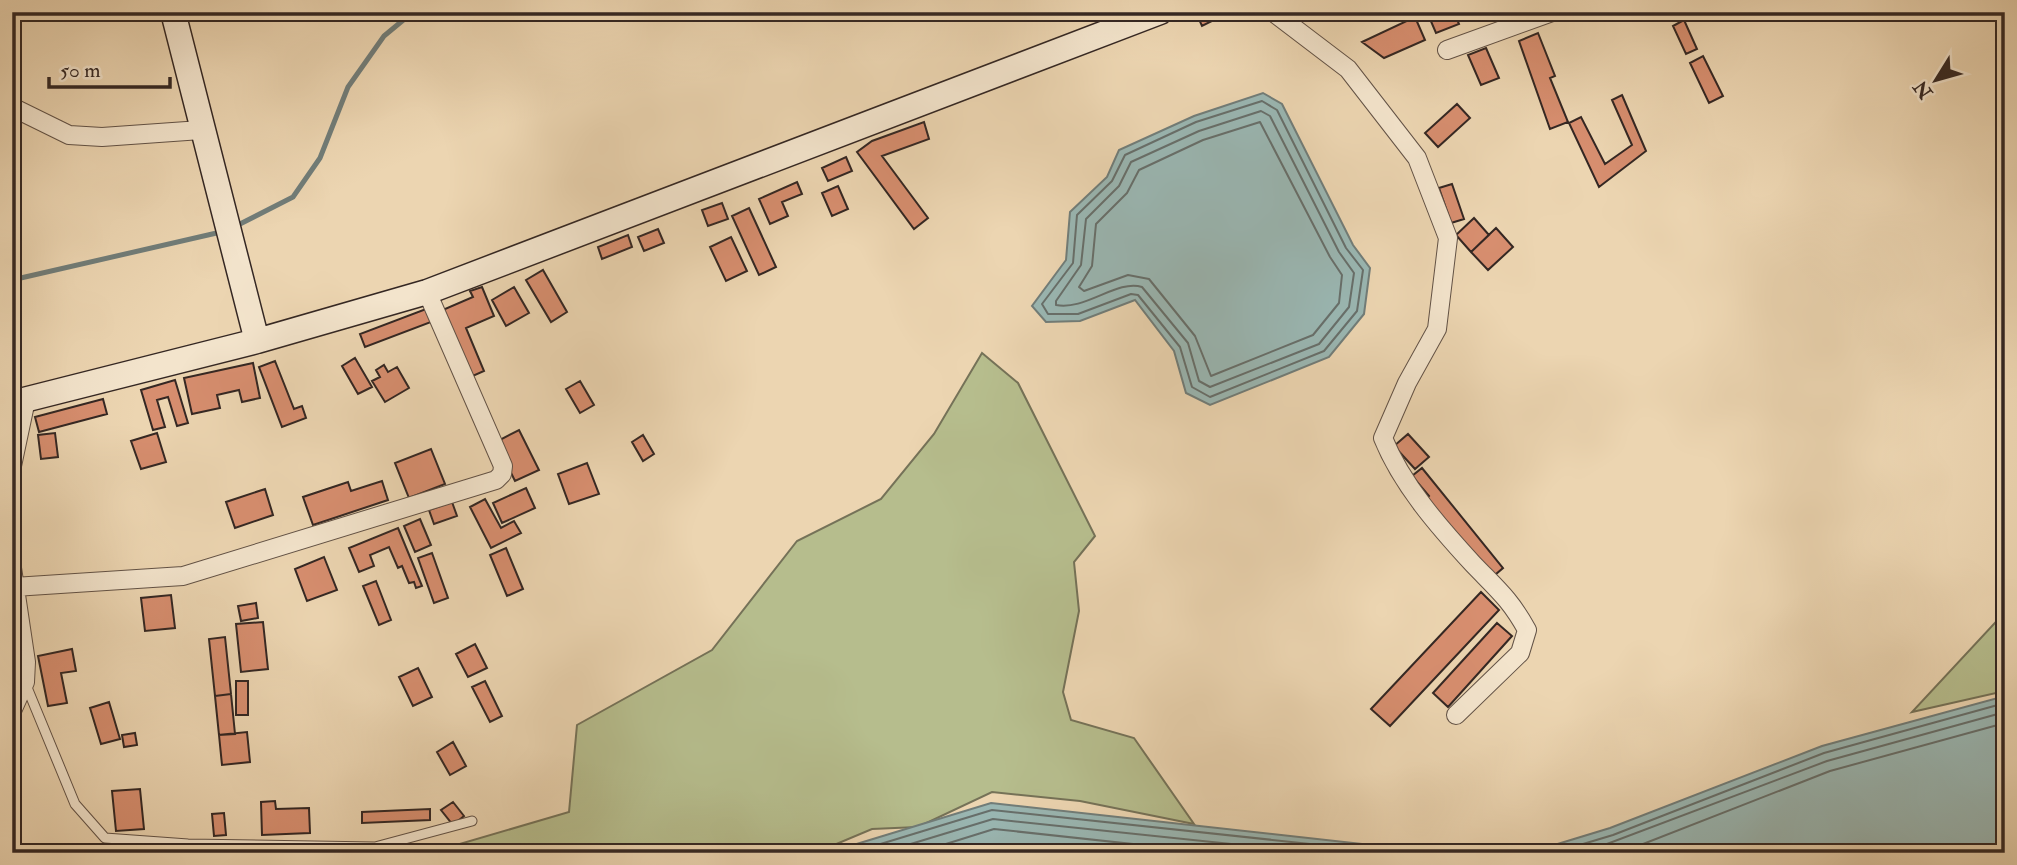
<svg xmlns="http://www.w3.org/2000/svg" width="2017" height="865" viewBox="0 0 2017 865" font-family="'IM FELL Double Pica',serif">
<style>
.green{fill:#b6bd8d;stroke:#757258;stroke-width:2}
.water{fill:#9ab7b3;stroke:#717d79;stroke-width:2}
.lines{fill:none;stroke-linecap:round;stroke-linejoin:round}
.shore{stroke:#676f6b;stroke-width:2}
.stream{stroke:#717d79;stroke-width:5}
.building{fill:#d78e6f;stroke:#342723;stroke-width:2}
.lane-casing{stroke:#625246;stroke-width:11}
.street-casing{stroke:#625246;stroke-width:20}
.secondary-casing{stroke:#342723;stroke-width:27}
.lane{stroke:#f3e4cc;stroke-width:9}
.street{stroke:#f3e4cc;stroke-width:18}
.secondary{stroke:#f3e4cc;stroke-width:24}
</style>
<rect width="100%" height="100%" fill="#ecd5b1"/>
<filter id="stains"><feTurbulence type="fractalNoise" baseFrequency=".00286" numOctaves="4"/><feColorMatrix values="0 0 0 0 .2 0 0 0 0 .09 0 0 0 0 .02 0 0 0 .5 -.17"/></filter>
<radialGradient id="worn" r=".72"><stop offset=".6" stop-color="#630" stop-opacity="0"/><stop offset="1" stop-color="#630" stop-opacity=".3"/></radialGradient>
<!-- green -->
<path class="green" d="M 982,353 L 1018,383 L 1095,536 L 1074,562 L 1079,611 L 1063,692 L 1071,720 L 1134,738 L 1194,824 L 1080,801 L 992,792 L 918,827 L 872,829 L 815,853 L 429,853 L 569,812 L 577,725 L 712,650 L 797,541 L 881,499 L 934,434 Z
M 2005,612 L 2005,691 L 1912,712 Z"/>
<!-- water -->
<path class="water" d="M 1263,93 L 1282,104 L 1353,245 L 1370,268 L 1364,314 L 1329,357 L 1210,405 L 1186,393 L 1174,351 L 1135,300 L 1080,321 L 1046,322 L 1032,306 L 1066,260 L 1070,212 L 1107,177 L 1119,150 L 1194,116 Z
M 2005,696 L 2005,853 L 1528,853 L 1610,828 L 1822,746 Z
M 991,803 L 1443,853 L 827,853 Z"/>
<g class="lines">
<!-- shore -->
<path class="shore" d="M 1262,101 L 1277,110 L 1346,248 L 1363,270 L 1357,311 L 1324,351 L 1210,397 L 1192,387 L 1180,347 L 1138,295 L 1131,294 L 1078,314 L 1048,314 L 1042,304 L 1073,263 L 1077,215 L 1112,181 L 1125,155 L 1196,122 Z
M 1261,111 L 1270,116 L 1339,252 L 1354,273 L 1349,307 L 1319,344 L 1210,387 L 1199,381 L 1188,343 L 1142,287 C 1117,279 1085,311 1056,305 L 1056,301 L 1081,265 L 1086,219 L 1119,186 L 1131,162 L 1199,131 Z
M 1260,122 L 1330,257 L 1342,275 L 1339,303 L 1313,335 L 1211,376 L 1195,336 L 1149,279 L 1128,275 L 1084,291 L 1079,287 L 1092,266 L 1096,224 L 1127,193 L 1139,170 L 1203,140 Z
M 851,853 L 992,810 L 1395,853
M 881,853 L 993,819 L 1316,853
M 917,853 L 994,829 L 1216,853
M 1553,853 L 1613,835 L 1824,753 L 2005,703
M 1583,853 L 1827,761 L 2005,712
M 1620,853 L 1830,771 L 2005,723"/>
<!-- stream -->
<path class="stream" d="M 236,226 L 293,197 L 320,158 L 348,87 L 384,36 L 413,12
M 12,280 L 221,232"/>
</g>
<!-- building -->
<path class="building" d="M 1202,12 L 1220,12 L 1222,16 L 1202,26 L 1197,15 Z
M 1427,12 L 1454,12 L 1459,24 L 1436,33 Z
M 1415,17 L 1425,40 L 1384,58 L 1362,42 Z
M 1684,20 L 1697,49 L 1686,54 L 1673,26 Z
M 1538,33 L 1555,76 L 1550,78 L 1568,122 L 1550,129 L 1519,41 Z
M 1486,48 L 1499,78 L 1481,85 L 1468,55 Z
M 1703,56 L 1723,96 L 1709,103 L 1690,63 Z
M 1622,95 L 1646,151 L 1599,187 L 1569,123 L 1581,117 L 1605,164 L 1632,145 L 1612,100 Z
M 1457,104 L 1470,118 L 1438,147 L 1425,133 Z
M 924,122 L 929,139 L 882,156 L 928,218 L 914,229 L 857,152 L 872,141 Z
M 846,157 L 852,171 L 828,181 L 822,168 Z
M 797,182 L 802,194 L 782,202 L 788,216 L 770,224 L 759,199 Z
M 1452,184 L 1464,219 L 1451,223 L 1439,188 Z
M 838,186 L 848,209 L 832,216 L 822,193 Z
M 722,203 L 728,219 L 708,226 L 702,210 Z
M 749,208 L 776,267 L 759,275 L 732,216 Z
M 1474,218 L 1489,235 L 1471,252 L 1456,235 Z
M 1496,228 L 1513,247 L 1488,270 L 1471,252 Z
M 658,229 L 664,243 L 644,251 L 638,237 Z
M 628,235 L 632,247 L 602,259 L 598,247 Z
M 731,237 L 747,271 L 726,281 L 710,247 Z
M 543,270 L 567,312 L 551,322 L 526,280 Z
M 482,287 L 494,316 L 466,328 L 484,371 L 466,379 L 438,312 L 473,297 L 470,291 Z
M 514,287 L 529,313 L 506,326 L 492,300 Z
M 426,309 L 431,322 L 365,347 L 360,334 Z
M 355,358 L 372,387 L 358,394 L 342,366 Z
M 275,361 L 294,409 L 302,406 L 306,418 L 282,427 L 259,367 Z
M 253,363 L 260,398 L 242,402 L 239,390 L 217,395 L 220,408 L 192,414 L 184,378 Z
M 384,365 L 388,372 L 397,367 L 409,388 L 385,402 L 372,381 L 380,377 L 376,370 Z
M 175,380 L 188,423 L 177,426 L 168,397 L 157,400 L 165,427 L 153,430 L 141,390 Z
M 580,381 L 594,405 L 580,413 L 566,389 Z
M 103,399 L 107,414 L 39,432 L 35,417 Z
M 519,430 L 539,470 L 515,481 L 496,442 Z
M 55,433 L 58,457 L 41,459 L 38,435 Z
M 157,433 L 166,462 L 141,469 L 131,441 Z
M 1408,434 L 1429,457 L 1415,469 L 1394,446 Z
M 643,435 L 654,454 L 643,461 L 632,442 Z
M 431,449 L 445,484 L 409,498 L 395,463 Z
M 587,463 L 599,494 L 569,504 L 558,474 Z
M 1422,468 L 1503,568 L 1489,580 L 1425,500 L 1429,496 L 1412,476 Z
M 382,481 L 388,500 L 313,525 L 303,497 L 348,482 L 351,491 Z
M 526,488 L 535,508 L 502,523 L 493,503 Z
M 265,489 L 273,515 L 235,528 L 226,502 Z
M 485,499 L 501,528 L 514,521 L 521,533 L 491,548 L 470,507 Z
M 452,502 L 457,516 L 434,524 L 429,510 Z
M 420,519 L 431,545 L 415,552 L 404,526 Z
M 398,528 L 422,586 L 416,588 L 414,582 L 409,583 L 402,566 L 398,568 L 389,547 L 370,555 L 374,566 L 359,572 L 349,548 Z
M 506,548 L 523,589 L 507,596 L 490,555 Z
M 432,553 L 448,598 L 434,603 L 418,558 Z
M 324,557 L 337,590 L 307,601 L 295,569 Z
M 376,581 L 391,620 L 379,625 L 363,586 Z
M 1481,592 L 1499,610 L 1390,726 L 1371,709 Z
M 171,595 L 175,628 L 145,631 L 141,598 Z
M 256,603 L 258,618 L 241,621 L 238,606 Z
M 263,622 L 268,669 L 241,672 L 236,624 Z
M 1497,623 L 1512,636 L 1448,707 L 1433,693 Z
M 225,637 L 231,694 L 215,696 L 209,639 Z
M 475,644 L 487,668 L 468,677 L 456,654 Z
M 72,649 L 76,671 L 61,673 L 67,703 L 48,706 L 38,656 Z
M 418,668 L 432,697 L 413,706 L 399,677 Z
M 236,681 L 248,681 L 248,715 L 236,715 Z
M 485,681 L 502,716 L 490,722 L 472,687 Z
M 231,694 L 235,734 L 219,735 L 215,696 Z
M 109,702 L 120,739 L 101,744 L 90,708 Z
M 247,732 L 250,762 L 222,765 L 219,735 Z
M 135,733 L 137,745 L 124,747 L 122,735 Z
M 453,742 L 466,766 L 450,775 L 437,752 Z
M 140,789 L 144,829 L 116,831 L 112,791 Z
M 275,801 L 276,809 L 309,808 L 310,833 L 262,835 L 261,802 Z
M 453,802 L 464,816 L 453,825 L 441,810 Z
M 430,809 L 430,820 L 362,823 L 362,812 Z
M 224,813 L 226,835 L 214,836 L 212,814 Z"/>
<g class="lines">
<!-- lane casing -->
<g class="lane-casing">
<path id="lane" d="M 26,685 L 75,804 L 105,838 L 188,844 L 375,847 L 472,821"/>
</g>
<!-- street casing -->
<g class="street-casing">
<path id="street" d="M 1273,12 L 1348,69 L 1417,158 L 1448,238 L 1437,329 L 1407,383 L 1383,438 C 1402,485 1439,527 1473,564 C 1497,589 1510,599 1527,630 L 1520,653 L 1456,715
M 1447,50 L 1552,12
M 12,107 L 69,135 L 102,137 L 201,130
M 12,466 L 26,400
M 12,568 L 26,662 L 25,682 L 12,711
M 14,587 L 183,576 L 496,480 L 502,474 L 503,466 L 427,292"/>
</g>
<!-- secondary casing -->
<g class="secondary-casing">
<path id="secondary" d="M 173,12 L 257,341
M 12,403 L 257,341 L 427,292 L 1160,12"/>
</g>
<!-- lane -->
<use href="#lane" class="lane"/>
<!-- street -->
<use href="#street" class="street"/>
<!-- secondary -->
<use href="#secondary" class="secondary"/>
</g>
<!-- margin -->
<rect width="2017" height="865" fill="none" stroke="#ecd5b1" stroke-width="42"/>
<rect x="14" y="14" width="1989" height="837" fill="none" stroke="#342723" stroke-width="3.5"/>
<rect x="21" y="21" width="1975" height="823" fill="none" stroke="#342723" stroke-width="2"/>
<!-- north arrow -->
<g transform="translate(1936 80) rotate(233)" stroke="#f3e4cc" stroke-width="5" paint-order="stroke">
<path d="M0-5L12 26L0 18L-12 26Z" fill="#342723"/>
<text y="-10" font-size="19" font-weight="bold" text-anchor="middle" fill="#342723">N</text>
</g>
<!-- scale -->
<path d="M49 77v10h121v-10" fill="none" stroke="#342723" stroke-width="3.5"/>
<text x="60" y="77" font-size="21" fill="#342723" stroke="#f3e4cc" stroke-width="5" paint-order="stroke">50 m</text>
<rect width="100%" height="100%" filter="url(#stains)"/>
<rect width="100%" height="100%" fill="url(#worn)"/>
</svg>
